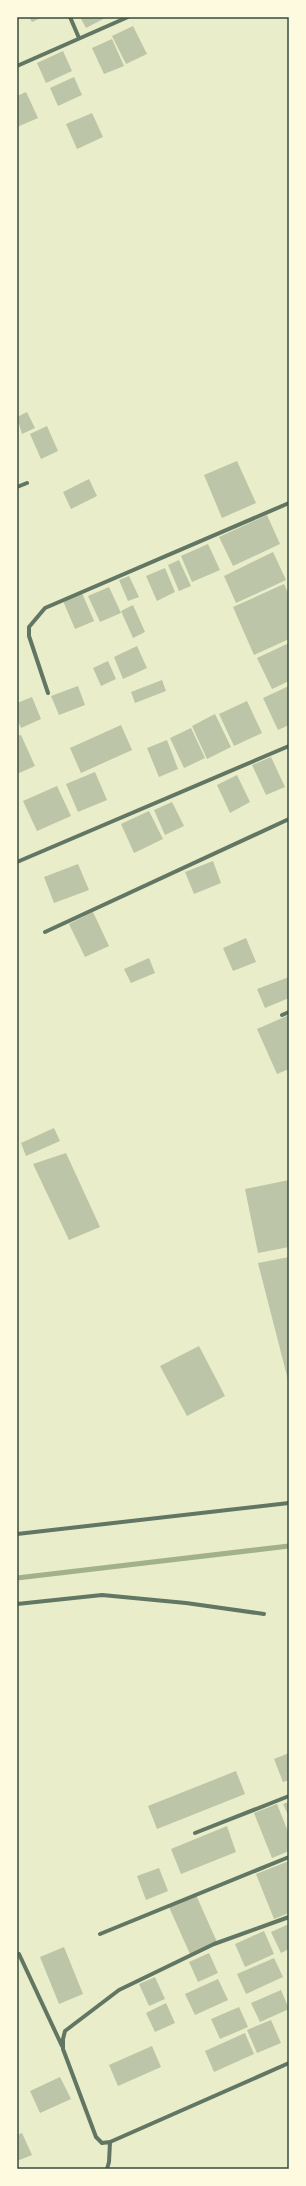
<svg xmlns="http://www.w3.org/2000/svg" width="306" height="2186" viewBox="0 0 306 2186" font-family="Roboto,sans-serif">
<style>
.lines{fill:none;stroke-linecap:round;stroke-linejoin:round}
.stream{stroke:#a3b18a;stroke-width:5}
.building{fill:#bcc5a7}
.minor{stroke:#617663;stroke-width:4}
.neatline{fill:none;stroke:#344e41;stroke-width:1.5}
</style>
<rect width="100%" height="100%" fill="#e9edc9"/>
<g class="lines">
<!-- stream -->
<path class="stream" d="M 17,1578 L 289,1546"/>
</g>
<!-- building -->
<path class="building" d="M 29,17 L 43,17 L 32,22 Z
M 80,17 L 107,17 L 86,28 Z
M 133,26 L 147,54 L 126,64 L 112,36 Z
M 112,39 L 124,66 L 104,74 L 92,48 Z
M 63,51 L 72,71 L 46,83 L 37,63 Z
M 74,77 L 82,95 L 58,106 L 50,88 Z
M 26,92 L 38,118 L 17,127 L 17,96 Z
M 92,113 L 103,137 L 77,149 L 66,124 Z
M 27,412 L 35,428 L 22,434 L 17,417 Z
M 47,426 L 58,451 L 41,459 L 30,434 Z
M 237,461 L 256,503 L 222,518 L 204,475 Z
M 89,479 L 97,496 L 71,509 L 63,492 Z
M 267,515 L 280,544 L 233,566 L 219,537 Z
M 208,544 L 220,570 L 192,582 L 181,556 Z
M 273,552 L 286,580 L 236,603 L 224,576 Z
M 179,560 L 191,586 L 179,591 L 168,565 Z
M 165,568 L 175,592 L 157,601 L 146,576 Z
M 129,576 L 139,597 L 128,601 L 119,580 Z
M 284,584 L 289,595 L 289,639 L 254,655 L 233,607 Z
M 109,587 L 121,613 L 100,622 L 88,596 Z
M 82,593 L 94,621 L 75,629 L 63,601 Z
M 133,605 L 145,632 L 133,638 L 121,611 Z
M 289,643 L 289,681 L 272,689 L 257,658 Z
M 137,646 L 147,668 L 123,679 L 114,657 Z
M 108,661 L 116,679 L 101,686 L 93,668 Z
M 162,680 L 166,691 L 135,703 L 131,692 Z
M 78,686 L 85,705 L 59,715 L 51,696 Z
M 289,686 L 289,725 L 278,730 L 263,698 Z
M 32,697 L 41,719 L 21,728 L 17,719 L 17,703 Z
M 247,701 L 262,733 L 234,746 L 219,714 Z
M 215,714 L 231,747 L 207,759 L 192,726 Z
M 121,725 L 132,750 L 81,773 L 70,748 Z
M 191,728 L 205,758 L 184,768 L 170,738 Z
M 21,735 L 35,766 L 17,774 L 17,736 Z
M 167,740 L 178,769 L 159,777 L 147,748 Z
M 271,757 L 285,787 L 266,795 L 252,765 Z
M 95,772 L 107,800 L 78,812 L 66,784 Z
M 237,775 L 250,802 L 230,813 L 217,785 Z
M 57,786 L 71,816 L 37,831 L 23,801 Z
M 172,802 L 184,826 L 165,835 L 154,810 Z
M 149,811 L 163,839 L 134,853 L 121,824 Z
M 213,861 L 221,883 L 194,894 L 185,872 Z
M 78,864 L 89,890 L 54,903 L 44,877 Z
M 93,912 L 109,946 L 85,957 L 69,924 Z
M 246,938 L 256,962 L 233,971 L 223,948 Z
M 149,958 L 155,973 L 131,983 L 124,969 Z
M 289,977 L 289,998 L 265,1008 L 257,989 Z
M 289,1015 L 289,1069 L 277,1074 L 257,1029 Z
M 54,1128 L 60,1141 L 26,1156 L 21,1143 Z
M 66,1153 L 100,1227 L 69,1240 L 33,1164 Z
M 289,1180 L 289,1247 L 258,1253 L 245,1189 Z
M 289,1257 L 289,1380 L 288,1380 L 258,1263 Z
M 199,1346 L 225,1396 L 187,1416 L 160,1366 Z
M 289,1753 L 289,1780 L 283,1782 L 274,1759 Z
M 236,1771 L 245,1794 L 157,1829 L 148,1806 Z
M 289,1802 L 289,1817 L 283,1804 Z
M 277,1804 L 289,1834 L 289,1851 L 272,1858 L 254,1813 Z
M 227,1826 L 236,1852 L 181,1874 L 171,1849 Z
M 289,1861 L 289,1913 L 274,1919 L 256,1874 Z
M 159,1868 L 168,1891 L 146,1900 L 137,1876 Z
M 196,1895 L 217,1942 L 190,1954 L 169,1907 Z
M 289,1924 L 289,1949 L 281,1953 L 271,1932 Z
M 264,1931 L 274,1954 L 245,1967 L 235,1944 Z
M 64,1947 L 83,1994 L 59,2004 L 40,1957 Z
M 209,1953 L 218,1973 L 198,1982 L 189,1962 Z
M 274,1958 L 283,1977 L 246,1994 L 237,1974 Z
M 155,1977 L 165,1999 L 149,2006 L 139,1984 Z
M 218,1979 L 228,2000 L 195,2015 L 185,1994 Z
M 281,1990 L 289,2009 L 260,2022 L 251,2003 Z
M 166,2003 L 175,2023 L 155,2032 L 146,2013 Z
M 239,2007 L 248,2027 L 220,2039 L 211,2019 Z
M 271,2020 L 281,2043 L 257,2053 L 247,2030 Z
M 245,2033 L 254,2054 L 214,2072 L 205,2051 Z
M 152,2046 L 161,2067 L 118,2086 L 109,2065 Z
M 60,2077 L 71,2099 L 40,2113 L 30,2091 Z
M 22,2133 L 32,2155 L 17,2161 L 17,2135 Z"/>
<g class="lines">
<!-- minor -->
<path class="minor" d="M 70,17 L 79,38
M 17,66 L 128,17
M 17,487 L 27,483
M 48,693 L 29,636 L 29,627 L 45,608 L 289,503
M 17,862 L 289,746
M 45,932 L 289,819
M 282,1015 L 289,1012
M 17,1534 L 289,1503
M 17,1604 L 102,1595 L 186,1603 L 264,1614
M 195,1833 L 289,1796
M 289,1917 L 214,1944 L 119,1990 L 65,2031 L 63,2039 L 63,2049 L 96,2137 L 102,2143 L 110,2142 L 289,2063
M 100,1934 L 289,1857
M 19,1954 L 62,2046
M 107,2169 L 109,2162 L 110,2142"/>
</g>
<!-- border -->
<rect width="306" height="2186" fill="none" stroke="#fefae0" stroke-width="36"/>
<rect x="18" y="18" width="270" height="2150" class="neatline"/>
</svg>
